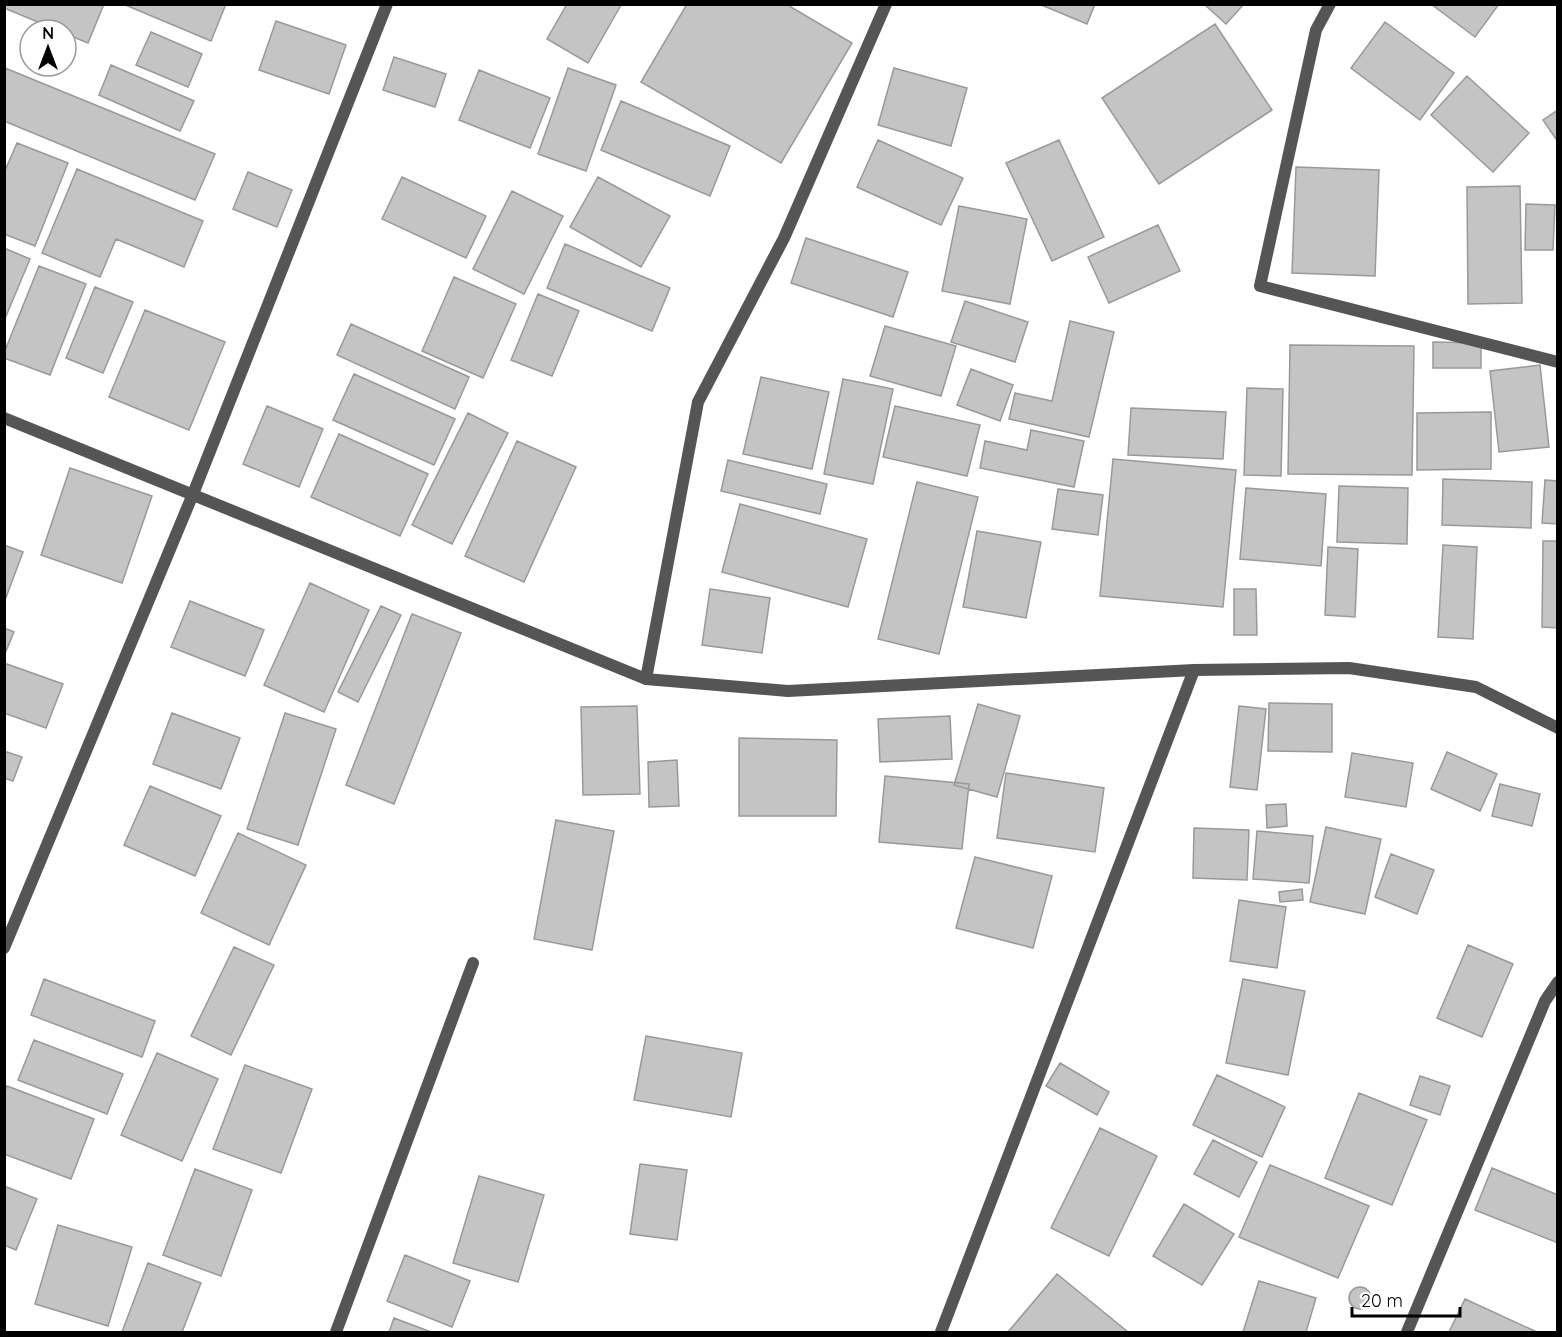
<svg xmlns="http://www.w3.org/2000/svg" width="1562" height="1337" viewBox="0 0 1562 1337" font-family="Quicksand,sans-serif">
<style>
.building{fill:#c4c4c4;stroke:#999;stroke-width:1.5}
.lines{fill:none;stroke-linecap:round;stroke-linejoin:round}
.minor{stroke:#555;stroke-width:12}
.tertiary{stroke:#555;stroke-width:12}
</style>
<rect width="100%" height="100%" fill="#fff"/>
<!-- building -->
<path class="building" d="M 4,4 L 104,4 L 88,43 L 66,34 L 66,30 L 57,30 L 4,8 Z
M 123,4 L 226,4 L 211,41 Z
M 567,4 L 621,5 L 588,63 L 547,39 Z
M 687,4 L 786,4 L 852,43 L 781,163 L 641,82 Z
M 1039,4 L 1095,4 L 1087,24 Z
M 1204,4 L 1244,4 L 1226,24 Z
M 1431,4 L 1499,4 L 1475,37 Z
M 276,21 L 346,45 L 329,94 L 259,70 Z
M 1385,22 L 1454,73 L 1420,120 L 1351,68 Z
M 1215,24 L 1272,110 L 1159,184 L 1102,98 Z
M 151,32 L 202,54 L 188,87 L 136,65 Z
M 394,57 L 446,74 L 435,107 L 383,90 Z
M 111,65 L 194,101 L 180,131 L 99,95 Z
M 5,68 L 215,154 L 195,200 L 4,121 Z
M 568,68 L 616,85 L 586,171 L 538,154 Z
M 894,68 L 967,88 L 951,146 L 878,125 Z
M 479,70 L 550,98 L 530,148 L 459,120 Z
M 1467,76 L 1529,133 L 1493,172 L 1431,115 Z
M 621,101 L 730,146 L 710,196 L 601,150 Z
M 1558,110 L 1558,142 L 1543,120 Z
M 878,140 L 963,178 L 941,225 L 857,187 Z
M 1059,140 L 1104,237 L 1052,261 L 1006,163 Z
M 17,143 L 68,163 L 35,246 L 4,234 L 4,173 Z
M 1296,167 L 1379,170 L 1375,276 L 1292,273 Z
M 77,169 L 203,221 L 184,267 L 116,239 L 100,277 L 42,253 Z
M 248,172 L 292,190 L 277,227 L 233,209 Z
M 402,177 L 486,216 L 466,258 L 382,219 Z
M 598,177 L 670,216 L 641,267 L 570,227 Z
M 1520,186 L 1522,303 L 1468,304 L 1467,187 Z
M 512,191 L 563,216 L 524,294 L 473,269 Z
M 1526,204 L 1555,205 L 1553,250 L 1525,250 Z
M 959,206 L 1027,219 L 1010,304 L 942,291 Z
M 1158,225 L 1180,271 L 1109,303 L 1088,257 Z
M 806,238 L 908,272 L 893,317 L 791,283 Z
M 565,244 L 670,288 L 652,331 L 547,288 Z
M 4,248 L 30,259 L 4,321 Z
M 39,266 L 86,284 L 50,375 L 4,358 L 4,353 Z
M 454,277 L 516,304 L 483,378 L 422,351 Z
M 95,287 L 133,302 L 103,373 L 66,358 Z
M 538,294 L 579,311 L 552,376 L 511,360 Z
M 965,301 L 1028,322 L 1015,362 L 951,342 Z
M 145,310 L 225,342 L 189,430 L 109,397 Z
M 1070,321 L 1114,332 L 1089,437 L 1009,419 L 1015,393 L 1052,401 Z
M 351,324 L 469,377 L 455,409 L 337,355 Z
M 885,326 L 956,346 L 941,396 L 870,376 Z
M 1433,342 L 1481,343 L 1481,368 L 1433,368 Z
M 1290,345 L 1414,346 L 1412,475 L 1288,474 Z
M 1540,365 L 1549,447 L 1499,452 L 1490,371 Z
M 971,369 L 1013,385 L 1000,421 L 957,405 Z
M 354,374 L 455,419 L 434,465 L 333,420 Z
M 761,377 L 829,392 L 812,469 L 743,454 Z
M 843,379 L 893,389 L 873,484 L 824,474 Z
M 1247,388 L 1283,389 L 1281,476 L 1244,475 Z
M 267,406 L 323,429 L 299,487 L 243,464 Z
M 895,406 L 980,425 L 967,476 L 883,457 Z
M 1131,408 L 1226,412 L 1223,459 L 1128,455 Z
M 1491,412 L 1491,469 L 1417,470 L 1417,413 Z
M 468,413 L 508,433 L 452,544 L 412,525 Z
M 1031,430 L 1084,441 L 1074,487 L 980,468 L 985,441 L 1027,450 Z
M 339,434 L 428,474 L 400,536 L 311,497 Z
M 517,441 L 576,467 L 524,582 L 465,556 Z
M 1113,459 L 1236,470 L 1223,607 L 1100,596 Z
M 728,460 L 827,484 L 820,514 L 721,491 Z
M 70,468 L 152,496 L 122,583 L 41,555 Z
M 1443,479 L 1532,482 L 1531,528 L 1442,525 Z
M 1545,480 L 1558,481 L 1558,524 L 1542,523 Z
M 917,482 L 978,497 L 939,654 L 878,639 Z
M 1339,486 L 1408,488 L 1407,544 L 1337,542 Z
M 1246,488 L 1326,494 L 1321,566 L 1240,559 Z
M 1058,489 L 1103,495 L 1098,535 L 1052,529 Z
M 740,504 L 867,539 L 848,607 L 722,572 Z
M 977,531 L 1041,542 L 1026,618 L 963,607 Z
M 1543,541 L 1558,541 L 1558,628 L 1542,627 Z
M 4,545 L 23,552 L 4,603 Z
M 1443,545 L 1477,547 L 1473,639 L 1438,637 Z
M 1328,547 L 1358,549 L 1355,617 L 1325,615 Z
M 310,583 L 369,610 L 324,712 L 264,685 Z
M 710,589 L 770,598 L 762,653 L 702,645 Z
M 1234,589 L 1256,589 L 1257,635 L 1234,635 Z
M 190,601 L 264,630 L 245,676 L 171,647 Z
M 381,606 L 401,615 L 358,702 L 338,692 Z
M 412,614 L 461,633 L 394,804 L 346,785 Z
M 4,628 L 14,632 L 4,656 Z
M 4,663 L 63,684 L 46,728 L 4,713 Z
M 1269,703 L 1332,704 L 1332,752 L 1268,751 Z
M 978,704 L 1020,716 L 997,797 L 954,785 Z
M 637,706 L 640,794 L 583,795 L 581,707 Z
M 1239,706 L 1266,709 L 1257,790 L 1230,787 Z
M 172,713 L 240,738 L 221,789 L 153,764 Z
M 285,713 L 336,729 L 298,845 L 247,829 Z
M 950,716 L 952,759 L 880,762 L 878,719 Z
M 739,738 L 837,740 L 836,816 L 739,816 Z
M 4,751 L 22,757 L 13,781 L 4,778 Z
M 1447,752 L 1497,774 L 1480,811 L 1431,789 Z
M 1352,753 L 1413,763 L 1406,807 L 1345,797 Z
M 677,760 L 679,806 L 649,807 L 648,762 Z
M 1006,773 L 1104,788 L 1095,852 L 997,838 Z
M 885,776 L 969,784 L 962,849 L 879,842 Z
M 1500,784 L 1540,794 L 1532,826 L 1492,816 Z
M 150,786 L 221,816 L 195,876 L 124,845 Z
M 1286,804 L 1287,826 L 1267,828 L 1266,805 Z
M 556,820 L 614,831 L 592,950 L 534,939 Z
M 1326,827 L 1381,839 L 1365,914 L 1310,902 Z
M 1194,828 L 1249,830 L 1247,880 L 1193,878 Z
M 1257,831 L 1313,836 L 1309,883 L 1253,879 Z
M 238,833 L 306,865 L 269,945 L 201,913 Z
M 1391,854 L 1434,870 L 1417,914 L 1375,897 Z
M 975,857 L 1052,876 L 1033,948 L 956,928 Z
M 1302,889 L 1303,900 L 1280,902 L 1279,892 Z
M 1239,900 L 1286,907 L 1277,968 L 1230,961 Z
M 1468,945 L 1513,964 L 1482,1037 L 1437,1018 Z
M 234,947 L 274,965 L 231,1055 L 191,1036 Z
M 44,979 L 155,1021 L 142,1057 L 31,1015 Z
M 1243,979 L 1305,991 L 1288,1075 L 1226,1063 Z
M 646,1036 L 742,1053 L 731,1117 L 634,1100 Z
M 34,1040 L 123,1074 L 107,1114 L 18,1080 Z
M 157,1053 L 218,1079 L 182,1161 L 121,1135 Z
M 1060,1063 L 1109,1092 L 1097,1115 L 1046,1086 Z
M 245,1065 L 312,1089 L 281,1173 L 213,1149 Z
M 1217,1075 L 1285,1107 L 1262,1157 L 1193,1125 Z
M 1420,1076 L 1450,1086 L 1440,1115 L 1410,1105 Z
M 7,1086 L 94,1119 L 71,1179 L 4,1154 L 4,1093 Z
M 1359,1093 L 1427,1120 L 1392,1205 L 1325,1178 Z
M 1100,1128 L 1157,1156 L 1109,1256 L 1051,1228 Z
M 1213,1140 L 1257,1162 L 1239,1197 L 1194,1174 Z
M 640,1164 L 687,1170 L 677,1240 L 630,1234 Z
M 1270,1165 L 1369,1206 L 1338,1278 L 1239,1237 Z
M 1492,1168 L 1558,1195 L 1558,1243 L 1475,1210 Z
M 195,1169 L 252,1190 L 221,1276 L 163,1255 Z
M 479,1176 L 544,1195 L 518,1282 L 453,1263 Z
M 4,1186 L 37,1199 L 16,1250 L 4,1245 Z
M 1184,1204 L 1234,1234 L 1202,1285 L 1153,1256 Z
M 58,1225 L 132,1247 L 108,1326 L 35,1304 Z
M 405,1255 L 470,1281 L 452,1327 L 387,1301 Z
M 148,1263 L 201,1283 L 182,1332 L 122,1332 Z
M 1057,1274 L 1128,1332 L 1008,1332 Z
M 1259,1281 L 1316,1298 L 1306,1332 L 1243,1332 Z
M1349 1298a11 11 0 1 1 22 0a11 11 0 1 1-22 0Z
M 1465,1299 L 1537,1332 L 1449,1332 Z
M 394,1318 L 431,1332 L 389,1332 Z"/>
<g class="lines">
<!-- minor -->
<path class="minor" d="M 1330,4 L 1316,30 L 1260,286 L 1558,362
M 4,418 L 646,679 L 788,691 L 1194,670 L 1349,668 L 1476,687 L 1558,728
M 646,679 L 698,402 L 784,238 L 886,4
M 336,1332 L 473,963
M 941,1332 L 1194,670
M 1407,1332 L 1545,1001 L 1558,982"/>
<!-- tertiary -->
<path class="tertiary" d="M 4,948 L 193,494 L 387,4"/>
</g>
<!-- border -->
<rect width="1562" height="1337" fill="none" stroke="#000000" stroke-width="12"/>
<!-- north arrow -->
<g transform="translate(48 48)"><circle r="28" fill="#ffffff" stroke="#999999" stroke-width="1.5"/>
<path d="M0-4.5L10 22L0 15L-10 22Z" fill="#000000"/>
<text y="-9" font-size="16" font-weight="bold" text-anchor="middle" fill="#000000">N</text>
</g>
<!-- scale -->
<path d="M1352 1307v9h108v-9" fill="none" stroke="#000000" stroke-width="3"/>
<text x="1361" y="1307" font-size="18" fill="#000000" stroke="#ffffff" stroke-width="4.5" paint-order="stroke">20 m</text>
</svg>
